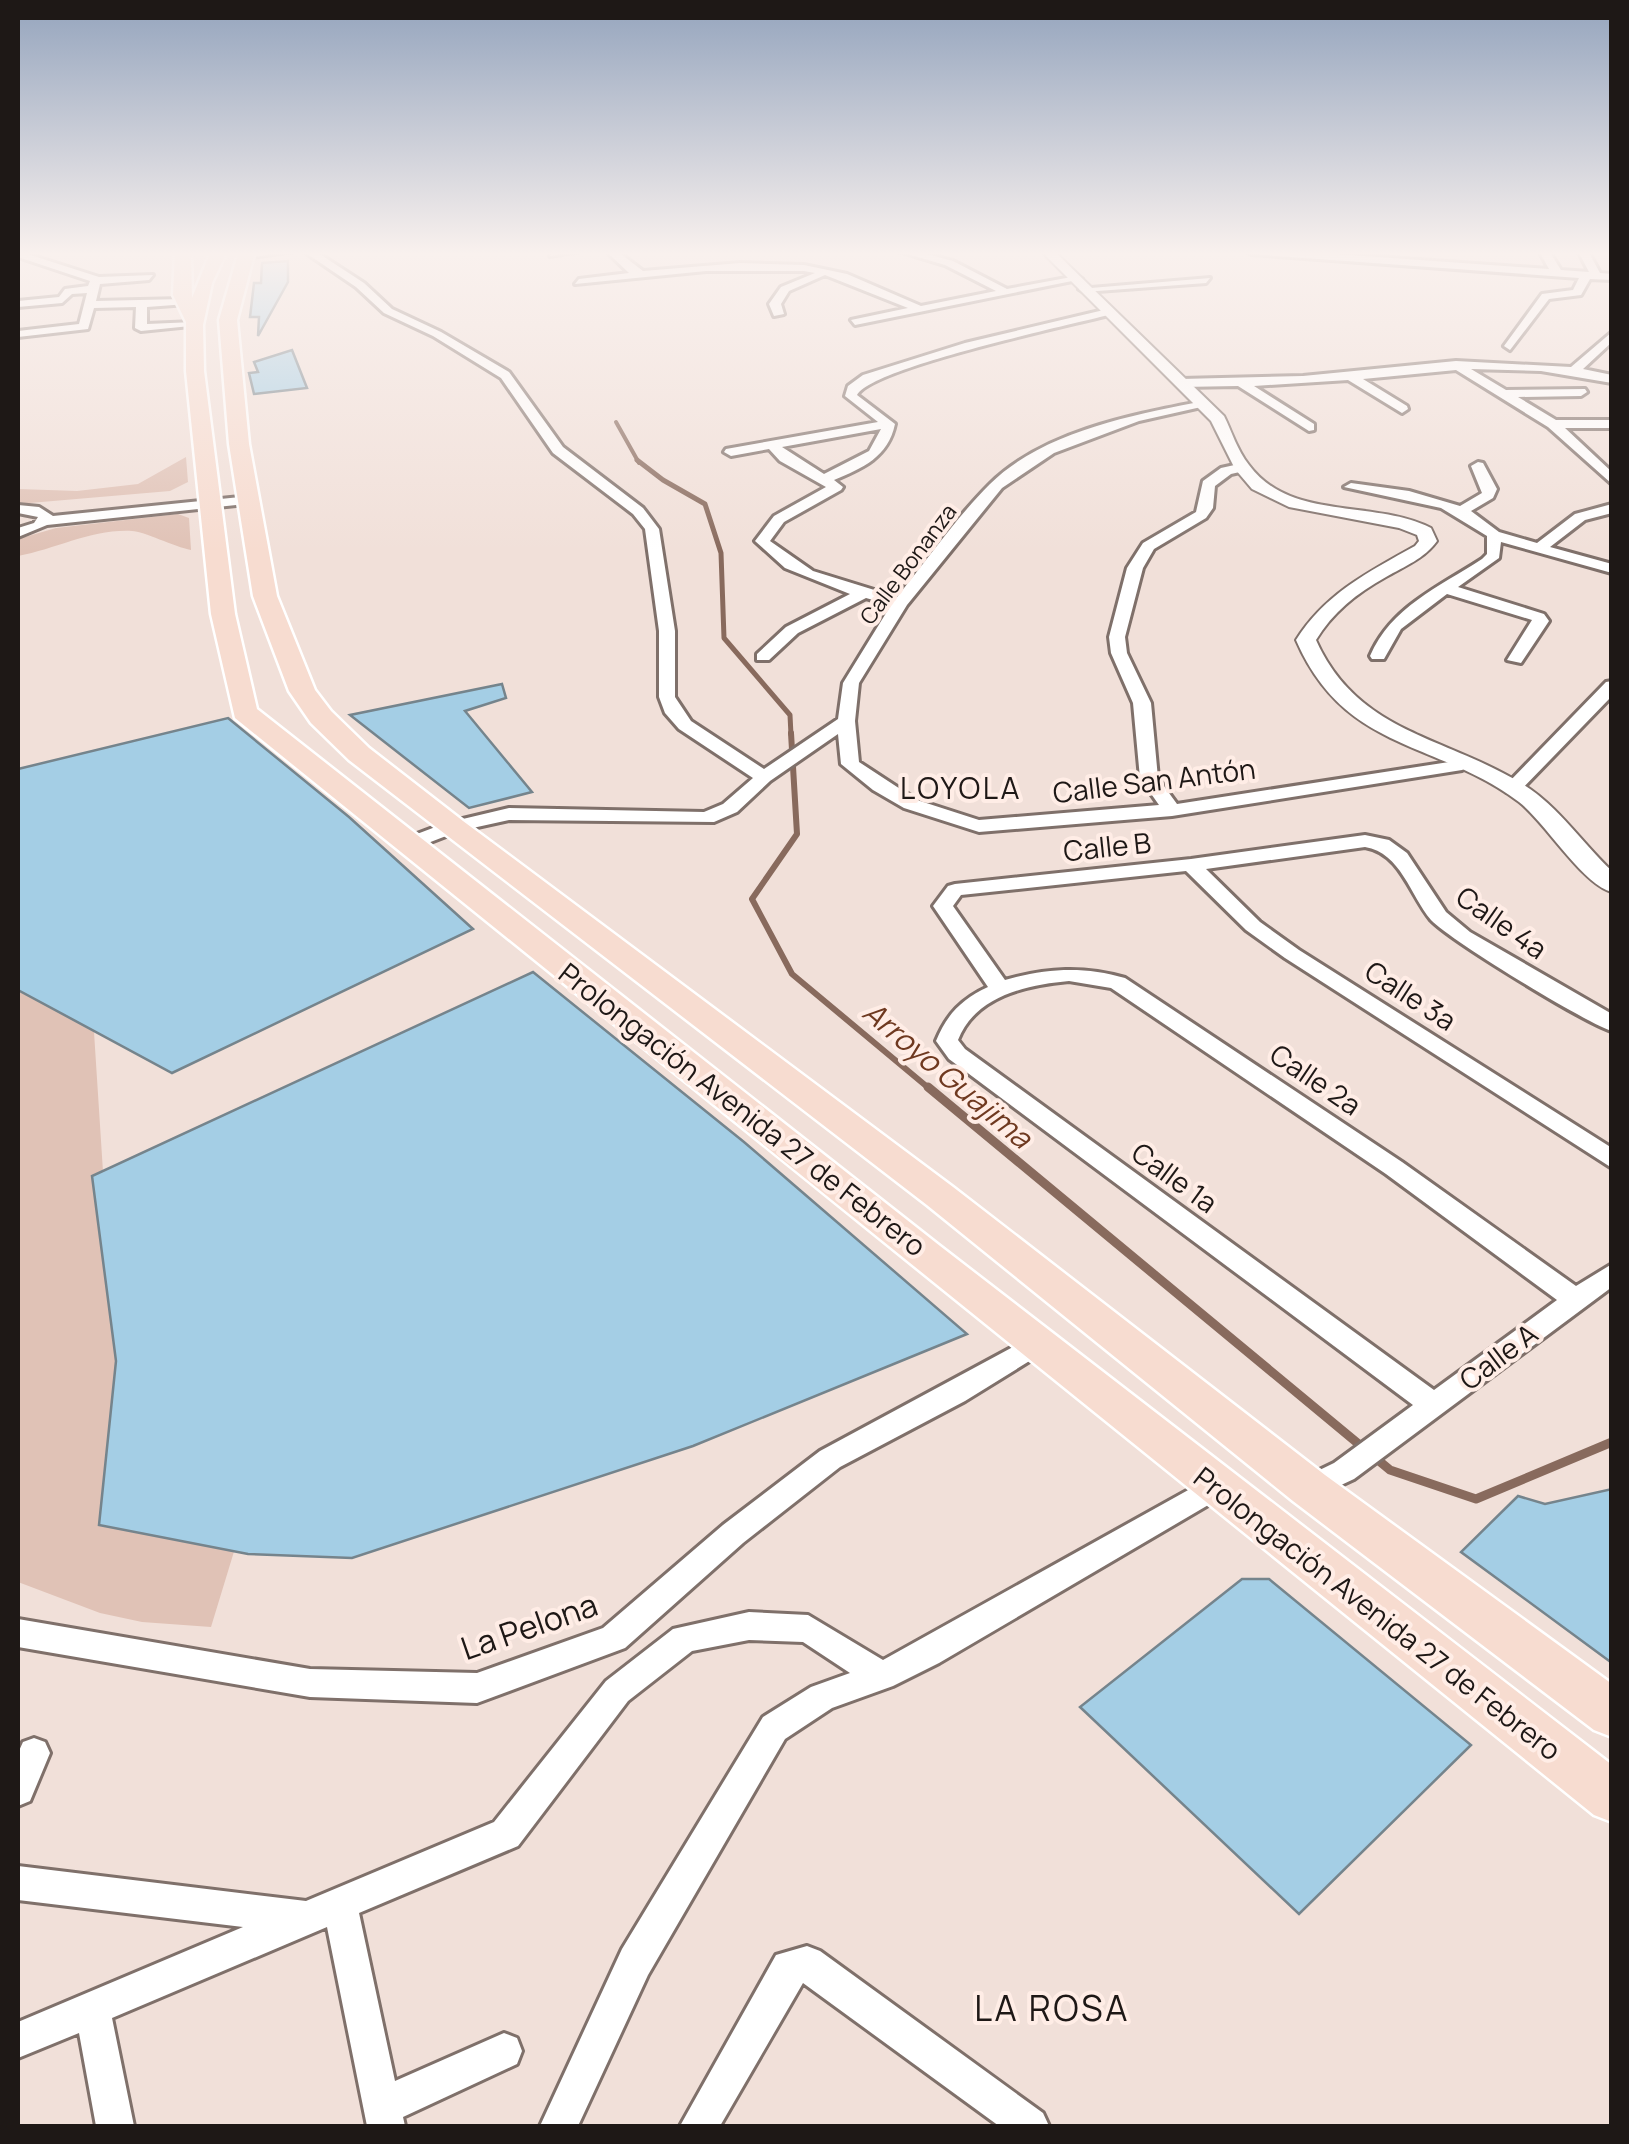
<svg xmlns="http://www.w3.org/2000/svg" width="1629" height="2144" viewBox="0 0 1629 2144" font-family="Manrope,sans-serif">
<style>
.green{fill:#e0c2b6}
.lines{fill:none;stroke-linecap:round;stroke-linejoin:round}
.stream-far3{stroke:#886a5d;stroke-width:4}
.stream-far2{stroke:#886a5d;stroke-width:5}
.stream-far1{stroke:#886a5d;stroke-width:6}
.stream{stroke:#886a5d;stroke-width:9}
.building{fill:#a4cee5;stroke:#75848c;stroke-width:2.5}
.minor-casing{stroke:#7f706a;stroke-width:6}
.tertiary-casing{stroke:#7f706a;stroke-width:4}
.primary-casing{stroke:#fff;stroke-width:5}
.minor{fill:#fff;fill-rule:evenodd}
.tertiary{fill:#fff;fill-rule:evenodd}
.primary{fill:#f7dcd0;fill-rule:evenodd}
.labels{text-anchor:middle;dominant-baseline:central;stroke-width:8;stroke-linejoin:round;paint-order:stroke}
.far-street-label{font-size:22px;fill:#1e1816;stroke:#ffede6}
.street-label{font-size:28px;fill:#1e1816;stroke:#ffede6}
.neighbourhood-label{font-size:30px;letter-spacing:2.5px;fill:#1e1816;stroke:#ffede6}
.water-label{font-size:30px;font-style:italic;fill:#6f3920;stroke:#ffede6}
.near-street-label{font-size:32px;fill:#1e1816;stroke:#ffede6}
.near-neighbourhood-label{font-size:35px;letter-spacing:2.5px;fill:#1e1816;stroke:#ffede6}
</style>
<rect width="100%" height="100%" fill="#f1e0d9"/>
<!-- green -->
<path class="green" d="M 186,457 L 188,482 L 170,491 L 18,504 L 18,489 L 77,491 L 138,484 Z
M 178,514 L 189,518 L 191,550 C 175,547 143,531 132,531 C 91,529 57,549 18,556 L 18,539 L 56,528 Z
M 18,980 L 104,1027 L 94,1032 L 115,1358 L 236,1545 L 211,1627 L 142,1622 L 100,1613 L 18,1582 Z"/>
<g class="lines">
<!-- stream-far3 -->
<path class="stream-far3" d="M 616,422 L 639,463"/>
<!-- stream-far2 -->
<path class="stream-far2" d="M 637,460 L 663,480 L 705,504 L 721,553 L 724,638 L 790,715 L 791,735"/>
<!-- stream-far1 -->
<path class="stream-far1" d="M 791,733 L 797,834 L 752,899 L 792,974 L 931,1090"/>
<!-- stream -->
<path class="stream" d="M 928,1087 L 1390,1470 L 1476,1499 L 1612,1442"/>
</g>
<!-- building -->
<path class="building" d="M 288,261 L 288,282 L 258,336 L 259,317 L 250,317 L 254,283 L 261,283 L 262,263 Z
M 292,350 L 307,388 L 254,394 L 249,373 L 258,372 L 254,362 Z
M 502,684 L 506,698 L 465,711 L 532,792 L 469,808 L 350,715 Z
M 228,718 L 349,817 L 473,929 L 172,1073 L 18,990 L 18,769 Z
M 533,972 L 744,1142 L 967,1334 L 693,1446 L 352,1558 L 248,1554 L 99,1525 L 116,1361 L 92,1176 Z
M 1612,1489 L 1612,1663 L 1461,1552 L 1518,1496 L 1545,1504 Z
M 1242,1579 L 1269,1579 L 1471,1745 L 1299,1914 L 1080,1707 Z"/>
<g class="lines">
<!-- minor casing -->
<g class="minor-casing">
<path id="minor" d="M 18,251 L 99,277 L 153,275 L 149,280 L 100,284 L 96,301 L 183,299 L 187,304 L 147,307 L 147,324 L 194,322 L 200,325 L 141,331 L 135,328 L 136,307 L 94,308 L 88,329 L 18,337 L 18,331 L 79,324 L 87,293 L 72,294 L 62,303 L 18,307 L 18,301 L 59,297 L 65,289 L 88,286 L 90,281 L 18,257 Z
M 256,251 L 295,251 L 245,258 L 240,255 Z
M 303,251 L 315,251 L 364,283 L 392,309 L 441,332 L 509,372 L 563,447 L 643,508 L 659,529 L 675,631 L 675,697 L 691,721 L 764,769 L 838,719 L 843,683 L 891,605 L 866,598 L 798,633 L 769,660 L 757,660 L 757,654 L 786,627 L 850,594 L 785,568 L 755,541 L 774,516 L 826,487 L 780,461 L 769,449 L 731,456 L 724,452 L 726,449 L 878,422 L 845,396 L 848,386 L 863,375 L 965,343 L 1108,309 L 1112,314 C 1071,325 872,367 857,395 L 895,424 C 888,457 863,468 834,480 L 843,487 L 841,490 L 784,522 L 770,541 L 813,571 L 897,597 C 927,560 956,518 990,484 C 1044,431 1133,415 1204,401 L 1210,405 L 1139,421 L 1054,453 L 1002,488 L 907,605 L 859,683 L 855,721 L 859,762 L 917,800 L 979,820 L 1159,805 L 1140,778 L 1133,703 L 1111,653 L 1109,637 L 1127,568 L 1143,543 L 1196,512 L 1203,481 L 1221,468 L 1239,464 L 1246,468 L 1244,471 L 1231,474 L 1215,486 L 1213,508 L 1206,518 L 1154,549 L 1143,568 L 1125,637 L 1127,653 L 1151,703 L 1158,778 L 1177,804 L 1462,760 L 1471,765 L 1462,770 L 1172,816 L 979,832 L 904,808 L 873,790 L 841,764 L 838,734 L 770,781 L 737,812 L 714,822 L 509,820 L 459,831 L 415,848 L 401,848 L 401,840 L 446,823 L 509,808 L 704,812 L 723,804 L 753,778 L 679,729 L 665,713 L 659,697 L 659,631 L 645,529 L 633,514 L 553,453 L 501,378 L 433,336 L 384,313 L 356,287 ZM 881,429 L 869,451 L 824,474 L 782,447 Z
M 554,251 L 581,251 L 550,256 Z
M 606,251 L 617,251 L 643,271 L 740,263 L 804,265 L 847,274 L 921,306 L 996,291 L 945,265 L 898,251 L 915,251 L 953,261 L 1007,289 L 1077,276 L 1082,279 L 855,325 L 851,320 L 908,308 L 825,275 L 789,291 L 781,304 L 784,314 L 774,316 L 769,304 L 781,287 L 815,273 L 804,271 L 706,271 L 575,284 L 579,279 L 629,273 Z
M 1246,251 L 1292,251 L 1549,269 L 1539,251 L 1549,251 L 1561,270 L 1589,272 L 1578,251 L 1588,251 L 1600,273 L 1612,274 L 1612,280 L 1590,279 L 1581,295 L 1549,299 L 1510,350 L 1504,346 L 1542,294 L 1573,290 L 1579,278 L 1251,254 Z
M 1210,278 L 1206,283 L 1084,292 L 1079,289 Z
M 1612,332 L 1612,342 L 1583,369 L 1612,375 L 1612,383 L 1541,371 L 1471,369 L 1506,390 L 1585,389 L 1587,392 L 1581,396 L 1518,397 L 1556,420 L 1612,420 L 1612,428 L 1565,428 L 1612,472 L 1612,484 L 1548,427 L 1456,370 L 1363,379 L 1407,406 L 1408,409 L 1402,413 L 1348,380 L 1254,386 L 1314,424 L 1314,430 L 1309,431 L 1238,386 L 1181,387 L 1175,383 L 1181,379 L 1303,376 L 1456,361 L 1571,367 Z
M 1478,462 L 1483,463 L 1497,489 L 1493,498 L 1471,511 L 1499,532 L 1537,543 L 1575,514 L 1612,504 L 1612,513 L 1585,520 L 1550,547 L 1612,564 L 1612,573 L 1501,542 L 1499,558 L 1458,587 L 1544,614 L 1549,621 L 1521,663 L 1507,660 L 1532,620 L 1447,594 L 1401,629 L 1384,659 L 1372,659 L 1370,656 C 1391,607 1439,587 1482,559 L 1487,554 L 1487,536 L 1441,508 L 1344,487 L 1351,483 L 1409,491 L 1460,506 L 1482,493 L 1471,466 Z
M 250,496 L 255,497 L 255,503 L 47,525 L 18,537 L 18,528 L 34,523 L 38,517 L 18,513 L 18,505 L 39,507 L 53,516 Z
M 1612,681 L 1612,696 L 1519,792 L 1507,792 L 1507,784 L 1606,682 Z
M 1365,835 L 1389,840 L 1407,853 L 1446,912 L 1470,932 L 1612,1014 L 1612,1031 C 1585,1023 1450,940 1431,920 C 1410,895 1401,853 1365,847 L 1206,869 L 1260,922 L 1299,950 L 1612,1148 L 1612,1168 L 1285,958 L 1246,930 L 1186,871 L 961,895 L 953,906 L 1005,980 C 1047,968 1084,966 1125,978 L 1402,1162 L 1576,1286 L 1612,1264 L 1612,1287 L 1354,1479 L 1309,1500 L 1299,1496 L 1295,1488 L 1299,1480 L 1334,1463 L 1413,1405 L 949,1059 L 936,1041 C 947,1014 962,999 988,987 L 933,906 L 948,886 L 955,884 L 1191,859 ZM 1069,981 L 1111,988 L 1386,1174 L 1557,1300 L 1434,1390 L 965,1049 L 958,1040 C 975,996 1026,985 1069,981 Z
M 1035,1335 L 1044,1338 L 1048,1345 L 1044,1352 L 965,1401 L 840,1467 L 743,1543 L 625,1648 L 477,1703 L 310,1697 L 18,1647 L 18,1619 L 310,1669 L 477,1673 L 603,1628 L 723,1525 L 820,1451 Z
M 1217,1474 L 1227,1478 L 1231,1486 L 1227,1494 L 939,1663 L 893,1686 L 832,1708 L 785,1739 L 648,1975 L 578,2126 L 540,2126 L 622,1949 L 763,1717 L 811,1687 L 850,1673 L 803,1642 L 749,1640 L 692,1651 L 628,1701 L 518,1846 L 359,1913 L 395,2081 L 504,2033 L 517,2038 L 522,2051 L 517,2064 L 403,2117 L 405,2126 L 367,2126 L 327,1927 L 112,2018 L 134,2126 L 96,2126 L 79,2033 L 18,2058 L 18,2022 L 243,1927 L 18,1900 L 18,1866 L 306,1901 L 494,1822 L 606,1681 L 673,1629 L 749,1612 L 808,1615 L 883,1660 Z
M 34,1738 L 45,1742 L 50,1753 L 30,1801 L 18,1806 L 18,1753 L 23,1742 Z
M 807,1946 L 820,1951 L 1043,2113 L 1049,2126 L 999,2126 L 803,1983 L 720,2126 L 680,2126 L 776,1955 Z"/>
</g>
<!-- tertiary casing -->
<g class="tertiary-casing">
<path id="tertiary" d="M 1041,251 L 1054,251 L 1224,416 C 1232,432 1237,450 1249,465 C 1291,522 1375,499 1431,528 L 1437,541 C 1424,559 1405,566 1386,577 C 1357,593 1333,612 1316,640 C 1358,734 1446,736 1524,785 C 1559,807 1582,843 1612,871 L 1612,892 C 1583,885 1545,822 1519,802 C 1435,739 1345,753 1296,640 C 1325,594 1368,572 1415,546 L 1419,541 L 1417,535 L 1399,528 L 1289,507 L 1252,489 L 1235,469 L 1211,421 Z"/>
</g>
<!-- primary casing -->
<g class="primary-casing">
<path id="primary" d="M 175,251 L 191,251 L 192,298 L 211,251 L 227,251 L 212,283 L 203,325 L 204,371 L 235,614 L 257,709 L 940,1246 L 1612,1765 L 1612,1822 L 1594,1815 L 235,718 L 211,614 L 186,371 L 186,322 L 173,295 Z
M 239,251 L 255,251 L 237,320 L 249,444 L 277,596 L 315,690 L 331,711 L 369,748 L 463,821 L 953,1187 L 1325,1475 L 1612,1684 L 1612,1737 L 1594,1730 L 1293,1501 L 927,1205 L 349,760 L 311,723 L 289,691 L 253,596 L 229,444 L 219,320 Z"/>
</g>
<!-- minor -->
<use href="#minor" class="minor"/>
<!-- tertiary -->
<use href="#tertiary" class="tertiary"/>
<!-- primary -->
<use href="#primary" class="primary"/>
</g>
<!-- sky -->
<linearGradient id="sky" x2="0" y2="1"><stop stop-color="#94a4bd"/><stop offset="0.46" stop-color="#f9f1ee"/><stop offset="1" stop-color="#f9f1ee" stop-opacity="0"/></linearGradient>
<rect width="1629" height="551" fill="url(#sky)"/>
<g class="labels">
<!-- far-street labels -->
<g class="far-street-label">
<text transform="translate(908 564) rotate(-53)">Calle Bonanza</text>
</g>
<!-- street labels -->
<g class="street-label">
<text transform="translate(1154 780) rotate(-7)">Calle San Antón</text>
<text transform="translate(1107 846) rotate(-6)">Calle B</text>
<text transform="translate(1502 922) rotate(35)">Calle 4a</text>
<text transform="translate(1411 995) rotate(33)">Calle 3a</text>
<text transform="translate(1316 1079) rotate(34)">Calle 2a</text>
<text transform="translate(743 1109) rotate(38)">Prolongación Avenida 27 de Febrero</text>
<text transform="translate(1175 1177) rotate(36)">Calle 1a</text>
<text transform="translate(1498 1356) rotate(-37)">Calle A</text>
<text transform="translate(1378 1613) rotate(38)">Prolongación Avenida 27 de Febrero</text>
</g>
<!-- neighbourhood labels -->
<g class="neighbourhood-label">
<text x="961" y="787">LOYOLA</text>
</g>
<!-- water labels -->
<g class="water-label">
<text transform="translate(948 1074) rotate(40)">Arroyo Guajima</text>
</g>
<!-- near-street labels -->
<g class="near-street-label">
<text transform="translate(529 1626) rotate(-19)">La Pelona</text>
</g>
<!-- near-neighbourhood labels -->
<g class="near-neighbourhood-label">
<text x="1052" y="2008">LA ROSA</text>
</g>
</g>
<!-- border -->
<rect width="1629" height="2144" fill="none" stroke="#1e1816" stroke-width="40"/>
</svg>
